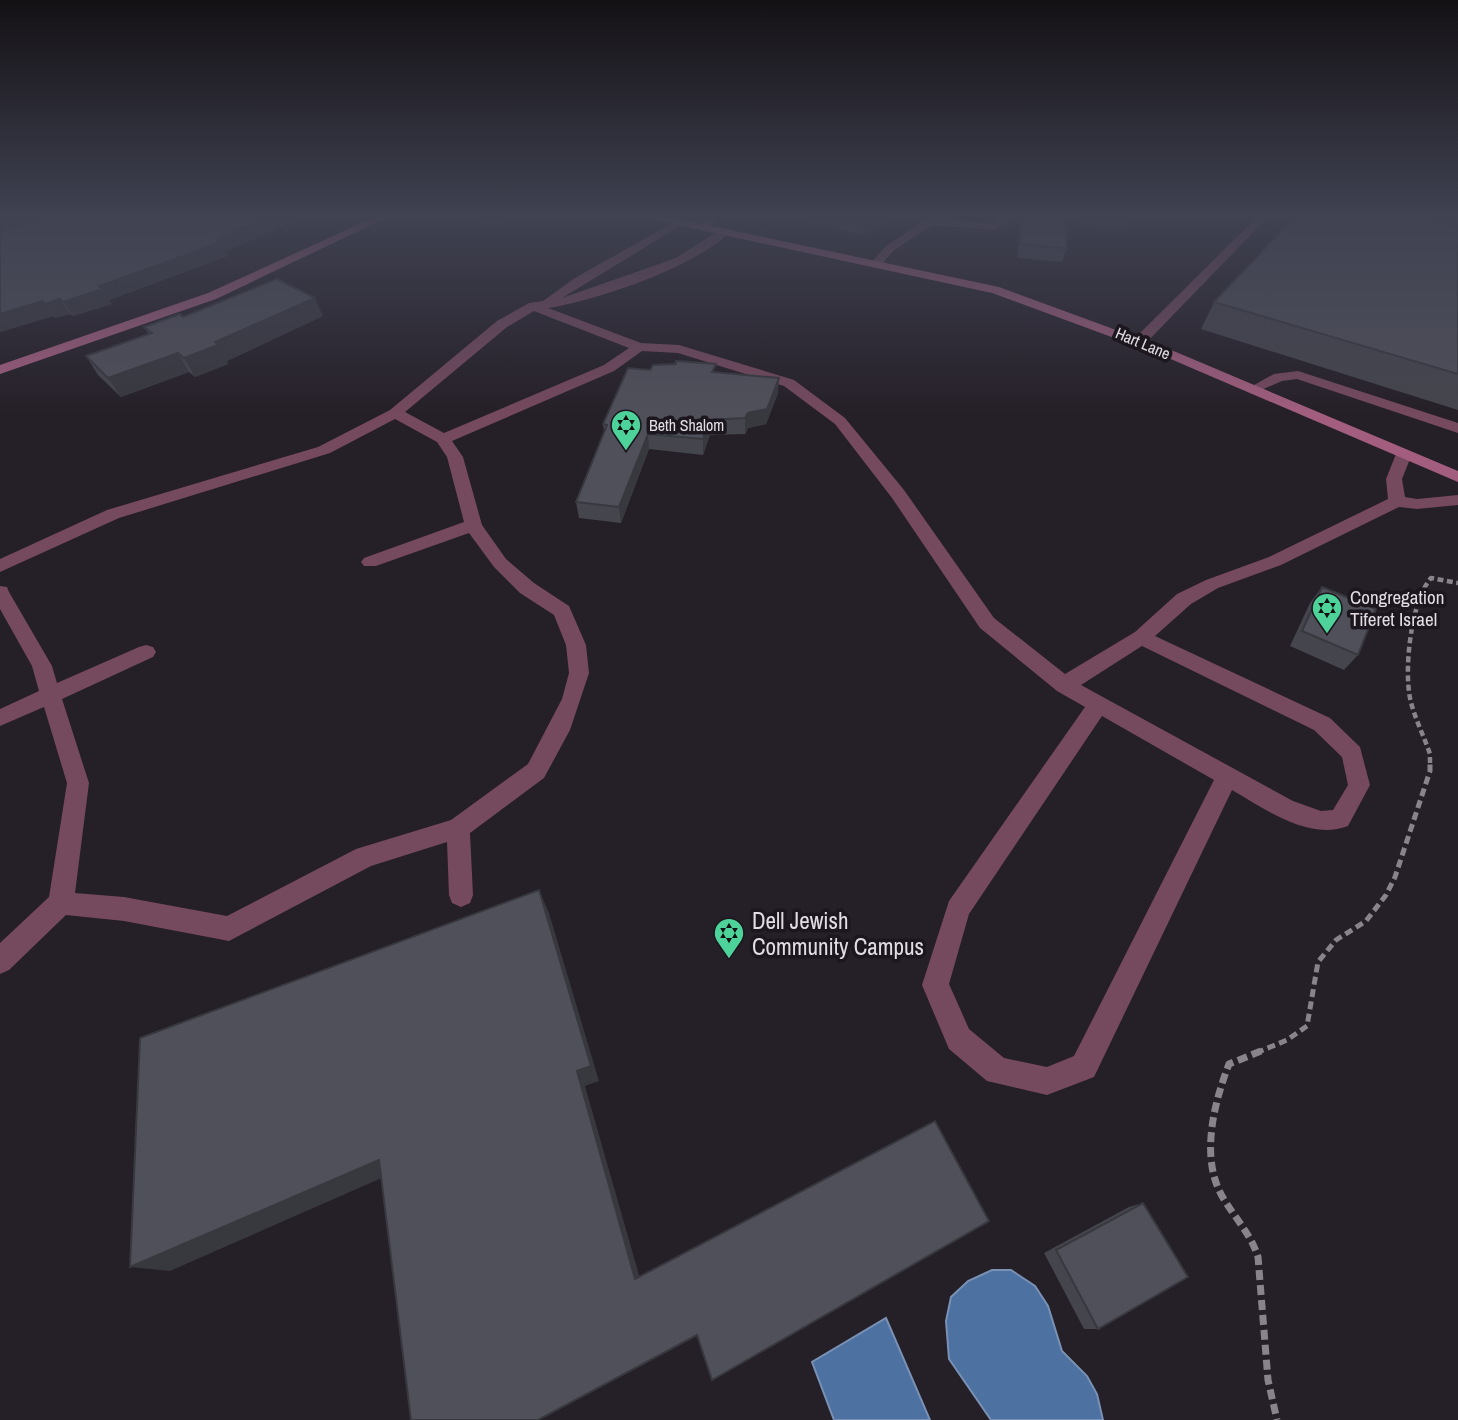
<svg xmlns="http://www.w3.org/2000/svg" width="1458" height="1420" viewBox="0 0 1458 1420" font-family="'Archivo Narrow',sans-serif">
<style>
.water{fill:#4d71a0;stroke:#7991b4;stroke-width:2}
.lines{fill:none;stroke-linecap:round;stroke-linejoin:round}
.path-far2{stroke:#89848b;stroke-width:4.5;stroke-dasharray:6 3.5;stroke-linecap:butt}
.path-far1{stroke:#89848b;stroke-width:5;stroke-dasharray:8 4.5;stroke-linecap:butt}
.path{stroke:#89848b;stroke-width:7;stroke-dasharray:10 5;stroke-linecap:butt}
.lane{fill:#75495e;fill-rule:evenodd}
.secondary{fill:#a35e7f;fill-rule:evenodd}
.wall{fill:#45454d}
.shaded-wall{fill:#38383f}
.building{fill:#50505a;stroke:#38383f;stroke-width:2}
.labels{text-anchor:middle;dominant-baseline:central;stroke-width:7;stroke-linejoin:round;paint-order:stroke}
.far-street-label{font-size:16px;fill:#e1dde2;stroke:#1c161e}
.far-poi-label{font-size:16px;fill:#e1dde2;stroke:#1c161e;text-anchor:start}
.poi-label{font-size:19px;fill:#e1dde2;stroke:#1c161e;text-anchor:start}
.near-poi-label{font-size:23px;fill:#e1dde2;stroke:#1c161e;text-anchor:start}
</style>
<rect width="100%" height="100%" fill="#251f27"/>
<!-- water -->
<path class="water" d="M 992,1270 L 1011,1270 L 1035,1286 L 1048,1306 L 1062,1351 L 1087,1376 L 1097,1394 L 1103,1420 L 991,1420 L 949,1359 L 946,1321 L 951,1297 L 968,1281 Z
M 886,1318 L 930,1420 L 834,1420 L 812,1362 Z"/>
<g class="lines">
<!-- path-far2 -->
<path class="path-far2" d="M 1430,763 L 1430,754 C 1424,736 1414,717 1410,698 C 1404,668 1411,601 1431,578 L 1458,583"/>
<!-- path-far1 -->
<path class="path-far1" d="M 1256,1053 L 1287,1040 L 1307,1026 L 1318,962 L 1336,940 L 1366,921 L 1386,895 L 1395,877 L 1430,771 L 1430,762"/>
<!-- path -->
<path class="path" d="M 1261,1051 L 1229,1064 C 1214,1103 1200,1157 1222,1196 C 1234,1217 1251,1234 1258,1257 L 1268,1380 L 1277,1420"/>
<!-- lane -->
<path class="lane" d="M 710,216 L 721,216 L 707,230 L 699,230 L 699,226 Z
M 930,216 L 992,224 L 998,220 L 998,216 L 1008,216 L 1009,221 L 994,230 L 932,225 L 893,251 L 881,265 L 873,265 L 871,263 L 885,247 Z
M 1258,216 L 1269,216 L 1144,345 L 1134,345 L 1134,339 Z
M 676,221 L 685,223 L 562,298 L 676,258 L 720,230 L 730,232 C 693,268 598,300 548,308 L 641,343 L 679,345 L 794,380 L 845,418 L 904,490 L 994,618 L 1065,674 L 1135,632 L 1177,594 L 1206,580 L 1269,557 L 1388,499 L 1386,479 L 1396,454 L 1398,451 L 1410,451 L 1412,454 L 1402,479 L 1405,497 L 1417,499 L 1458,495 L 1458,505 L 1417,509 L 1399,507 L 1281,565 L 1218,588 L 1191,604 L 1155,636 L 1330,718 L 1360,747 L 1370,785 L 1348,826 C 1308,841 1265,809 1232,790 L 1094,1077 L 1047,1095 L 987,1081 L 949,1049 L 922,985 L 949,901 L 1085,707 L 1057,691 L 980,628 L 892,498 L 835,424 L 784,386 L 678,353 L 642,351 L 614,371 L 452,441 L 463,457 L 482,525 L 506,559 L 534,583 L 569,606 L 586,645 L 589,673 L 570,730 L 544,778 L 470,833 L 473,895 L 470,903 L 461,907 L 452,903 L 449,895 L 447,842 L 371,866 L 229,941 L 124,921 L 66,915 L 9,970 L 0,974 L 0,943 L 49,897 L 67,783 L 44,707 L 0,726 L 0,709 L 39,691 L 32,666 L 0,609 L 0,586 L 7,587 L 9,592 L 52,666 L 57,683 L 139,647 L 146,645 L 153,647 L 156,652 L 153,657 L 62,699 L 89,783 L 75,893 L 124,897 L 227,916 L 356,849 L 451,820 L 528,764 L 562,699 L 569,673 L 566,645 L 554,615 L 520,593 L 494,567 L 469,533 L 376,566 L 364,566 L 361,562 L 364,558 L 464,522 L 447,457 L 437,442 L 395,419 L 330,453 L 119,518 L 0,572 L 0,559 L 107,510 L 318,447 L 390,410 L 497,321 L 529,303 L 543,301 L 575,278 ZM 534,311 L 629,348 L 604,365 L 444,433 L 405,412 L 507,327 ZM 1142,646 L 1314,730 L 1342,757 L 1348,785 L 1333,810 L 1321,811 L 1293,801 L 1081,685 ZM 1102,716 L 1214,780 L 1074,1056 L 1047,1067 L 1004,1058 L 969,1029 L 949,984 L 969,914 Z
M 1298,371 L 1458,423 L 1458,433 L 1297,379 L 1282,381 L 1252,394 L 1245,390 L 1274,374 Z"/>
<!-- secondary -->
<path class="secondary" d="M 377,216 L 390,216 L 216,299 L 0,374 L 0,365 L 208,293 Z
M 645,216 L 664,216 L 999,287 L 1176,352 L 1458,471 L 1458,482 L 1166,357 L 992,293 L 650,219 Z"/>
</g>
<!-- wall -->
<path class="wall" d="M 0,216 L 308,216 L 226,251 L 228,256 L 109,300 L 112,304 L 73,316 L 70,314 L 55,318 L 53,316 L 0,332 Z
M 460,216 L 517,216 L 496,225 Z
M 795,216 L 894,216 L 863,235 Z
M 1021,216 L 1064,216 L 1067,249 L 1062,262 L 1017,258 Z
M 1083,216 L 1137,216 L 1123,229 L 1080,222 Z
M 1296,216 L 1458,216 L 1458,410 L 1201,329 L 1214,302 Z
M 323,316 L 227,361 L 228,364 L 195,377 L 189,372 L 121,397 L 98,375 L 86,356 L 149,334 L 144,327 L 183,317 Z
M 650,370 L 716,373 L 778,393 L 766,424 L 748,428 L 745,434 L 710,435 L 703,455 L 649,449 L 621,523 L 579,518 L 576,502 L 604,432 L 603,424 Z
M 1322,587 L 1358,655 L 1344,670 L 1290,646 L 1310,603 Z
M 1143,1203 L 1098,1329 L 1084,1329 L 1044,1253 L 1129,1207 Z"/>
<!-- shaded-wall -->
<path class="shaded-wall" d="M 15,216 L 70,216 L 0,237 L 0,220 Z
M 271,216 L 308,216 L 226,251 L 228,256 L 109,300 L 112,304 L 73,316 L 63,302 Z
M 494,216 L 517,216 L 496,225 Z
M 865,216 L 894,216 L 863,235 Z
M 1128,216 L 1137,216 L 1123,229 Z
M 315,298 L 323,316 L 227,361 L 228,364 L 195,377 L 184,358 L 215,342 Z
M 60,299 L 70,314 L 55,318 L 45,304 Z
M 43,301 L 53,316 L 0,332 L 0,314 Z
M 178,353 L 189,372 L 121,397 L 108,378 Z
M 779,378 L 778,393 L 766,424 L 748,428 L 745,434 L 745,418 L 748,413 Z
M 710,420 L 710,435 L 703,455 L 703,439 Z
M 648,434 L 649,449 L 621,523 L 619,507 Z
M 539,890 L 549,913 L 599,1081 L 585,1086 L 641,1282 L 635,1279 L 577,1071 Z
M 379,1160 L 400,1170 L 170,1271 L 130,1267 Z"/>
<!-- building -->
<path class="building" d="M 0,216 L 15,216 L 0,220 Z
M 52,216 L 271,216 L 216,239 L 222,242 L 99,286 L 103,289 L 63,302 L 60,299 L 45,304 L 43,301 L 0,314 L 0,232 Z
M 1023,216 L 1064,216 L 1067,249 L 1020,244 Z
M 1296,216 L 1410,216 L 1458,227 L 1458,374 L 1214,302 Z
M 277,279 L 315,298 L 215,342 L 218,345 L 184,358 L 178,353 L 108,378 L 86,356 L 152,333 L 144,327 L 180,314 L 183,317 Z
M 676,361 L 716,364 L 712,372 L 779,378 L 767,409 L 748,413 L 745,418 L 710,420 L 703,439 L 648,434 L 619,507 L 576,502 L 607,425 L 603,424 L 628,368 L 650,370 L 653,365 L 676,364 Z
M 1322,587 L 1376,609 L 1358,655 L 1302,631 Z
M 539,890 L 591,1066 L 577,1071 L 635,1279 L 935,1121 L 989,1221 L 712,1380 L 697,1335 L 538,1420 L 411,1420 L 379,1160 L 130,1267 L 140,1038 Z
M 1143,1203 L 1188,1277 L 1098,1329 L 1056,1250 Z"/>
<!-- sky -->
<linearGradient id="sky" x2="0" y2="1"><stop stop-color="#141115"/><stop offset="0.52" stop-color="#404252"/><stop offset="1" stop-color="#404252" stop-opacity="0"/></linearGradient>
<rect width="1458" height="415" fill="url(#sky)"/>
<!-- icons -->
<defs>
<g id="synagogue-pin" transform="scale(1.575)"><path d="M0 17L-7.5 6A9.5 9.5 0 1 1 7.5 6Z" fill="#4dd39a" stroke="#1c161e"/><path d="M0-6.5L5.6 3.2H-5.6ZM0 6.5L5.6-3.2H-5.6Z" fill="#111"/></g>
</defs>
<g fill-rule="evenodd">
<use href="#synagogue-pin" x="626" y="425"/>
<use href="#synagogue-pin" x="1327" y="608"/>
<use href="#synagogue-pin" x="729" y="933"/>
</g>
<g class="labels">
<!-- far-street labels -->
<g class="far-street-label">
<text transform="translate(1143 343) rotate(23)">Hart Lane</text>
</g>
<!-- far-poi labels -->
<g class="far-poi-label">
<text x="649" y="425">Beth Shalom</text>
</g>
<!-- poi labels -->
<g class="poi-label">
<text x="1350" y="597">Congregation<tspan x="1350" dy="22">Tiferet Israel</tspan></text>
</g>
<!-- near-poi labels -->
<g class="near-poi-label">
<text x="752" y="920">Dell Jewish<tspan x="752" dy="26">Community Campus</tspan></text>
</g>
</g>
</svg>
